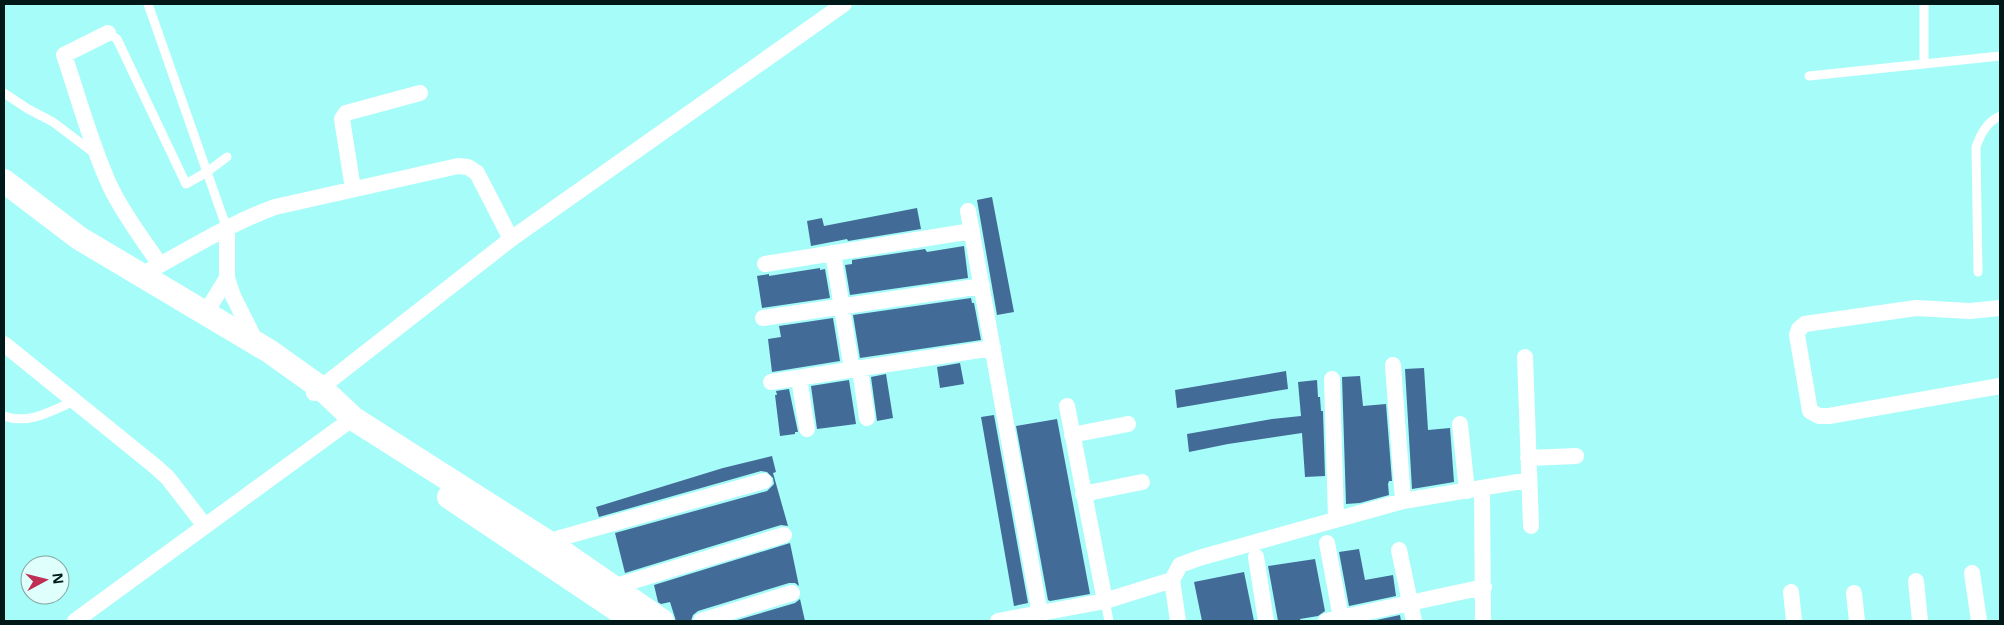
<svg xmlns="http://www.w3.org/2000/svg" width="2004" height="625" viewBox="0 0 2004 625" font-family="'Open Sans',sans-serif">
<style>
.building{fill:#426b97}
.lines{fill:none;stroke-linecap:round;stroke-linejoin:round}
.lane{stroke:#fff;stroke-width:9}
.street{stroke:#fff;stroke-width:16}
.secondary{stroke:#fff;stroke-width:24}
</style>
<rect width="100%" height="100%" fill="#a6fcf8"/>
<!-- building -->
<path class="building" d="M 992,197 L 1014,312 L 997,315 L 977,200 Z
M 917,208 L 921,229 L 848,241 L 847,239 L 811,246 L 807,221 L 822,218 L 824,226 Z
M 964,246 L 968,278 L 850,295 L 845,265 L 852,264 L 852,260 L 925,249 L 927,252 Z
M 820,268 L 820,270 L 825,269 L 830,298 L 762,308 L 757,276 L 769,274 L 769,276 Z
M 971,298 L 972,303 L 974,303 L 981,340 L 860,358 L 853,315 Z
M 833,318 L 840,361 L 772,372 L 768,339 L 781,337 L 779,326 Z
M 960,363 L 964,384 L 940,388 L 937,367 Z
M 1424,368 L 1428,430 L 1450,428 L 1454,482 L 1412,489 L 1405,369 Z
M 1286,371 L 1288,389 L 1177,408 L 1175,390 Z
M 886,374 L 893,418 L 877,421 L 871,377 Z
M 1360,376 L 1363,406 L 1386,404 L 1392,481 L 1389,481 L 1388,484 L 1389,495 L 1360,503 L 1346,504 L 1342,377 Z
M 849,380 L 856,424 L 817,429 L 811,386 Z
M 1317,380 L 1318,397 L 1320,397 L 1321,411 L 1323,411 L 1325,476 L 1305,477 L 1302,433 L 1228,444 L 1189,452 L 1187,434 L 1272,419 L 1301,416 L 1298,382 Z
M 789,389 L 798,432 L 795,432 L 795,434 L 780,436 L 775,395 L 777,395 L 776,391 Z
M 994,415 L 1028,603 L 1014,606 L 981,417 Z
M 1057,419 L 1090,594 L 1050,601 L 1048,600 L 1016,426 Z
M 772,456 L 776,472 L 773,473 L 788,526 L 781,525 L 625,573 L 615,533 L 767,491 L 774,484 L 773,478 L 767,472 L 761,471 L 599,517 L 596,507 L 723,468 Z
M 790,543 L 799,586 L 795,583 L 789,583 L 698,611 L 693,615 L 691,621 L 676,621 L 670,602 L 661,604 L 658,602 L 654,585 Z
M 1359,549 L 1365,580 L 1393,575 L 1396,596 L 1349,606 L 1339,552 Z
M 1315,559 L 1325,611 L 1318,616 L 1300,619 L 1301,621 L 1278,621 L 1268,566 Z
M 1244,572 L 1254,621 L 1202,621 L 1194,582 Z
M 800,599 L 805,621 L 734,621 L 795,603 Z
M 1400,615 L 1401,621 L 1372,621 Z"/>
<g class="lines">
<!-- lane -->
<path class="lane" d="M 148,4 L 227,229
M 1924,4 L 1924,64
M 108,33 L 117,39 L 186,184 L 207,172 L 227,157
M 1809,76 L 2000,56
M 4,93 L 28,109 L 53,122 L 94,153
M 1978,272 L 1976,147 C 1981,133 1987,122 2000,116
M 4,416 C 28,425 52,411 74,401
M 1105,601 L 1109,621"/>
<!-- street -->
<path class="street" d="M 108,33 L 64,55 C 79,99 91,145 110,186 C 123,214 143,239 160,265
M 353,189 L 342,119 L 346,113 L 420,93
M 968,211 L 1040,614
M 227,229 L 227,278 L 233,296 L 256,342
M 833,253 L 852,370
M 765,264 L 972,231
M 141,275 C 185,252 228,224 275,207 L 458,166 L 468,167 L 477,173 L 511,239
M 2000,308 L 1970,311 L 1916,308 L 1805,324 L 1799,329 L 1797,335 L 1810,411 L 1819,416 L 1829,416 L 2000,386
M 205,314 L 227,278
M 763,318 L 982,286
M 4,344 L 156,467 L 168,478 L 205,526
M 1525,357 L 1531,526
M 1393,365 L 1403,501
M 860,369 L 867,418
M 799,378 L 807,429
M 1332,379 L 1336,519
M 771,382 L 993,348
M 314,393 L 511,239 L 844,4
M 1067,406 L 1105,601
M 1460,424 L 1467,491
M 1072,435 L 1128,424
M 1528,458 L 1576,456
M 1482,488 L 1483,621
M 1083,494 L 1142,482
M 1327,543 L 1341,618
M 546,548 L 550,542 L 560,538 L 764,481
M 1399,550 L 1414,621
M 1256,557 L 1266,621
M 1972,573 L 1979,621
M 1916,581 L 1920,621
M 613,587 L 784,535
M 1791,592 L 1794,621
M 1854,593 L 1857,621
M 75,621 L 345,424
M 701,621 L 792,593
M 998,621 L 1105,601 L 1172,580
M 1178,621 L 1172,580 L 1180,565 L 1199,558 L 1403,501 L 1529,480
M 1326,621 L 1484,587"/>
<!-- secondary -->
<path class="secondary" d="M 4,181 L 79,238 L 269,351 L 321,388 L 354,419 L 549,543 L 662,621
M 449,497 L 634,621"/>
</g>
<!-- border -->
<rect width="2004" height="625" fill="none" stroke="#001918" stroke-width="10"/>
<!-- north arrow -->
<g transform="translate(45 580) rotate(83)"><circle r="24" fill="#dffffd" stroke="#86a3a1"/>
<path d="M0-4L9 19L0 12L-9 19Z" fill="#bf2f53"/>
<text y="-8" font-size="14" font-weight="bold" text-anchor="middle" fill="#001918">N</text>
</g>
</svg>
